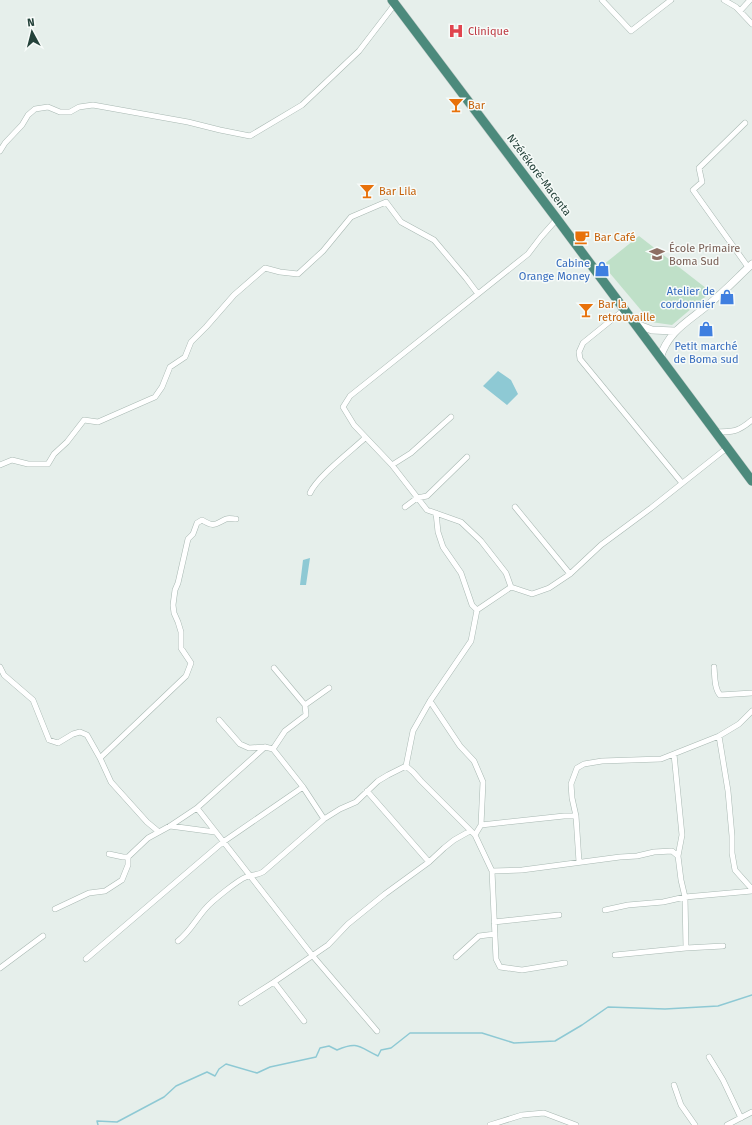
<svg xmlns="http://www.w3.org/2000/svg" width="752" height="1125" viewBox="0 0 752 1125" font-family="'Fira Sans',sans-serif">
<style>
.green{fill:#bfe0c8}
.water{fill:#8ec9d4}
.lines{fill:none;stroke-linecap:round;stroke-linejoin:round}
.stream{stroke:#8ec9d4;stroke-width:1.5}
.minor-casing{stroke:#a8b8b2;stroke-width:6}
.tertiary-casing{stroke:#a8b8b2;stroke-width:8}
.trunk-casing{stroke:#c2cac8;stroke-width:10}
.minor{stroke:#fff;stroke-width:5}
.tertiary{stroke:#fff;stroke-width:7}
.trunk{stroke:#4c8a7c;stroke-width:9}
.labels{text-anchor:middle;dominant-baseline:central;stroke-width:3;stroke-linejoin:round;paint-order:stroke}
.health-label{font-size:11px;fill:#be3a42;stroke:#f7fbf9;text-anchor:start}
.food-label{font-size:11px;fill:#c56008;stroke:#f7fbf9;text-anchor:start}
.street-label{font-size:11px;fill:#24423a;stroke:#f7fbf9}
.education-label{font-size:11px;fill:#785e54;stroke:#f7fbf9;text-anchor:start}
.shop-label{font-size:11px;fill:#366cbe;stroke:#f7fbf9;text-anchor:end}
</style>
<rect width="100%" height="100%" fill="#e6efeb"/>
<!-- green -->
<path class="green" d="M 639,236 L 711,292 L 672,325 L 651,322 L 603,265 Z"/>
<!-- water -->
<path class="water" d="M 498,371 L 511,380 L 518,394 L 507,405 L 483,386 Z
M 310,558 L 306,585 L 300,585 L 303,560 Z"/>
<g class="lines">
<!-- stream -->
<path class="stream" d="M 98,1125 L 97,1121 L 117,1122 L 164,1097 L 176,1086 L 207,1072 L 215,1076 L 219,1069 L 226,1064 L 257,1073 L 270,1067 L 316,1057 L 320,1048 L 329,1046 L 337,1050 C 358,1041 359,1047 378,1056 L 381,1050 L 391,1048 L 410,1033 L 482,1033 L 514,1043 L 555,1041 L 582,1025 L 608,1007 L 665,1009 L 718,1006 L 752,995"/>
<!-- minor casing -->
<g class="minor-casing">
<path id="minor" d="M 602,0 L 631,31 L 671,0
M 724,0 L 736,7 L 752,24
M 740,11 L 750,0
M 745,123 L 699,168 L 702,182 L 693,190 L 748,267
M 0,151 L 5,143 L 22,125 L 28,115 L 35,109 L 48,107 L 60,112 L 70,112 L 79,107 L 93,105 L 188,122 L 220,130 L 250,136 L 302,105 L 359,51 L 395,4
M 625,309 L 583,343 L 579,352 L 580,359 L 682,483
M 715,432 C 733,432 738,432 752,420
M 728,447 L 651,508 L 601,545 L 570,574 L 549,588 L 532,594 L 511,587 L 477,610 L 471,641 L 430,701 L 413,731 L 406,766 L 413,772 L 421,781 L 475,835 L 492,871 L 522,870 L 620,857 L 637,856 L 654,852 L 672,851 L 678,856 L 681,880 L 685,897 L 752,891
M 0,465 L 12,460 L 28,464 L 48,464 L 54,454 L 67,442 L 84,420 L 98,422 L 155,397 L 162,387 L 170,367 L 185,357 L 191,342 L 206,327 L 234,295 L 265,268 L 280,272 L 298,274 L 323,251 L 351,217 L 386,202 L 401,222 L 434,240 L 466,278 L 478,294
M 392,465 L 411,453 L 451,417
M 310,493 C 317,477 351,451 365,438
M 405,507 L 417,498 L 427,496 L 467,457
M 515,507 L 570,574
M 436,513 L 438,532 L 443,547 L 461,573 L 472,605 L 477,610
M 511,587 L 506,573 L 481,541 L 461,522 L 427,510 L 392,465 L 354,425 L 343,407 L 350,396 L 528,254 L 541,237 L 557,219
M 0,667 L 4,675 L 33,700 L 49,740 L 58,743 L 73,734 L 80,732 L 87,735 L 100,758 L 111,782 L 147,822 L 159,832
M 714,667 C 715,676 714,688 720,695 L 752,693
M 274,668 L 305,705
M 430,701 L 460,746 L 474,761 L 483,782 L 481,825 L 475,835
M 219,720 L 240,744 L 249,748 L 265,747 L 273,749 L 303,787 L 324,819
M 719,736 L 728,791 L 732,836 L 732,853 L 735,870 L 752,889
M 273,749 L 285,731 L 306,715 L 305,705 L 329,688
M 674,754 L 682,835 L 678,856
M 100,758 L 186,676 L 191,663 L 181,648 L 181,632 L 178,622 L 174,613 L 173,605 L 175,590 L 178,583 L 188,539 L 193,534 L 197,523 L 202,520 C 215,528 215,524 226,519 C 229,518 233,519 236,519
M 367,791 L 429,862
M 197,808 L 312,955 L 377,1031
M 481,825 L 564,816 L 576,816
M 170,826 L 215,832
M 109,854 L 123,857 L 128,857 L 148,838 L 170,826 L 197,808 L 265,747
M 579,862 L 576,816 L 572,798 L 571,784 L 577,768 L 584,764 L 602,761 L 661,759 L 719,736 L 739,724 L 752,711
M 492,871 L 496,959 L 500,967 L 522,970 L 565,963
M 55,909 L 89,893 L 105,891 L 122,880 L 128,865 L 128,857
M 605,910 L 628,905 L 663,902 L 685,897 L 686,948 L 615,955
M 494,922 L 559,915
M 178,941 C 190,932 196,919 206,908 C 212,901 238,880 246,877 C 252,874 256,876 263,872 L 324,819 L 340,809 L 356,802 L 378,781 L 388,775 L 406,766
M 686,948 L 723,946
M 456,957 L 479,936 L 495,934
M 86,959 L 223,842 L 303,787
M 0,968 L 43,936
M 274,982 L 304,1021
M 241,1003 L 274,982 L 328,945 L 348,924 L 385,894 L 429,862 L 444,848 L 454,840 L 470,831
M 709,1057 L 723,1080 L 741,1118
M 674,1085 L 681,1105 L 695,1125
M 490,1125 L 522,1115 L 544,1113 L 576,1125
M 727,1125 L 752,1112"/>
</g>
<!-- tertiary casing -->
<g class="tertiary-casing">
<path id="tertiary" d="M 636,324 L 652,330 L 674,331
M 660,358 C 669,330 688,322 709,304 C 724,292 738,277 752,264"/>
</g>
<!-- trunk casing -->
<g class="trunk-casing">
<path id="trunk" d="M 392,0 L 557,219 L 752,481"/>
</g>
<!-- minor -->
<use href="#minor" class="minor"/>
<!-- tertiary -->
<use href="#tertiary" class="tertiary"/>
<!-- trunk -->
<use href="#trunk" class="trunk"/>
</g>
<!-- icons -->
<defs>
<g id="hospital-bare" transform="scale(1.2)"><path d="M-5-5h3v3.5h4V-5h3V5h-3V1.5h-4V5h-3Z" fill="#e0444e" stroke="#f7fbf9" stroke-width="2.5" paint-order="stroke"/></g>
<g id="bar-bare" transform="scale(1.2)"><path d="M-6-5H6L.8 .8V4.5H3.5V6h-7V4.5H-.8V.8Z" fill="#e8710a" stroke="#f7fbf9" stroke-width="2.5" paint-order="stroke"/></g>
<g id="cafe-bare" transform="scale(1.2)"><path d="M-5.5-4.5H6V0H3Q3 3.5 0 3.5H-2.5Q-5.5 3.5-5.5 0ZM3-3.2v2h1.7v-2ZM-6 4.5H4V6H-6Z" fill="#e8710a" stroke="#f7fbf9" stroke-width="2.5" paint-order="stroke"/></g>
<g id="school-bare" transform="scale(1.2)"><path d="M0-5L7-2L0 1L-7-2ZM-4 1L0 2.5L4 1V4Q0 6-4 4Z" fill="#8d6e63" stroke="#f7fbf9" stroke-width="2.5" paint-order="stroke"/></g>
<g id="shop-bare" transform="scale(1.2)"><path d="M-5-2.5h2.3a2.7 3.5 0 0 1 5.4 0H5L5.5 6h-11ZM-1.5-2.5h3a1.5 2.3 0 0 0-3 0Z" fill="#3f7fe0" stroke="#f7fbf9" stroke-width="2.5" paint-order="stroke"/></g>
</defs>
<g fill-rule="evenodd">
<use href="#hospital-bare" x="456" y="31"/>
<use href="#bar-bare" x="456" y="105"/>
<use href="#bar-bare" x="367" y="191"/>
<use href="#cafe-bare" x="582" y="237"/>
<use href="#school-bare" x="657" y="254"/>
<use href="#shop-bare" x="602" y="269"/>
<use href="#shop-bare" x="727" y="297"/>
<use href="#bar-bare" x="586" y="310"/>
<use href="#shop-bare" x="706" y="329"/>
</g>
<g class="labels">
<!-- health labels -->
<g class="health-label">
<text x="468" y="31">Clinique</text>
</g>
<!-- food labels -->
<g class="food-label">
<text x="468" y="105">Bar</text>
<text x="379" y="191">Bar Lila</text>
<text x="594" y="237">Bar Café</text>
<text x="598" y="304">Bar la<tspan x="598" dy="13">retrouvaille</tspan></text>
</g>
<!-- street labels -->
<g class="street-label">
<text transform="translate(539 175) rotate(53)">N'zérékoré-Macenta</text>
</g>
<!-- education labels -->
<g class="education-label">
<text x="669" y="248">École Primaire<tspan x="669" dy="13">Boma Sud</tspan></text>
</g>
<!-- shop labels -->
<g class="shop-label">
<text x="590" y="263">Cabine<tspan x="590" dy="13">Orange Money</tspan></text>
<text x="715" y="291">Atelier de<tspan x="715" dy="13">cordonnier</tspan></text>
<text x="706" y="346" text-anchor="middle">Petit marché<tspan x="706" dy="13">de Boma sud</tspan></text>
</g>
</g>
<!-- north arrow -->
<g transform="translate(32 32) rotate(353)" stroke="#f7fbf9" stroke-width="3" paint-order="stroke">
<path d="M0-3L7 15L0 10L-7 15Z" fill="#24423a"/>
<text y="-6" font-size="11" font-weight="bold" text-anchor="middle" fill="#24423a">N</text>
</g>
</svg>
